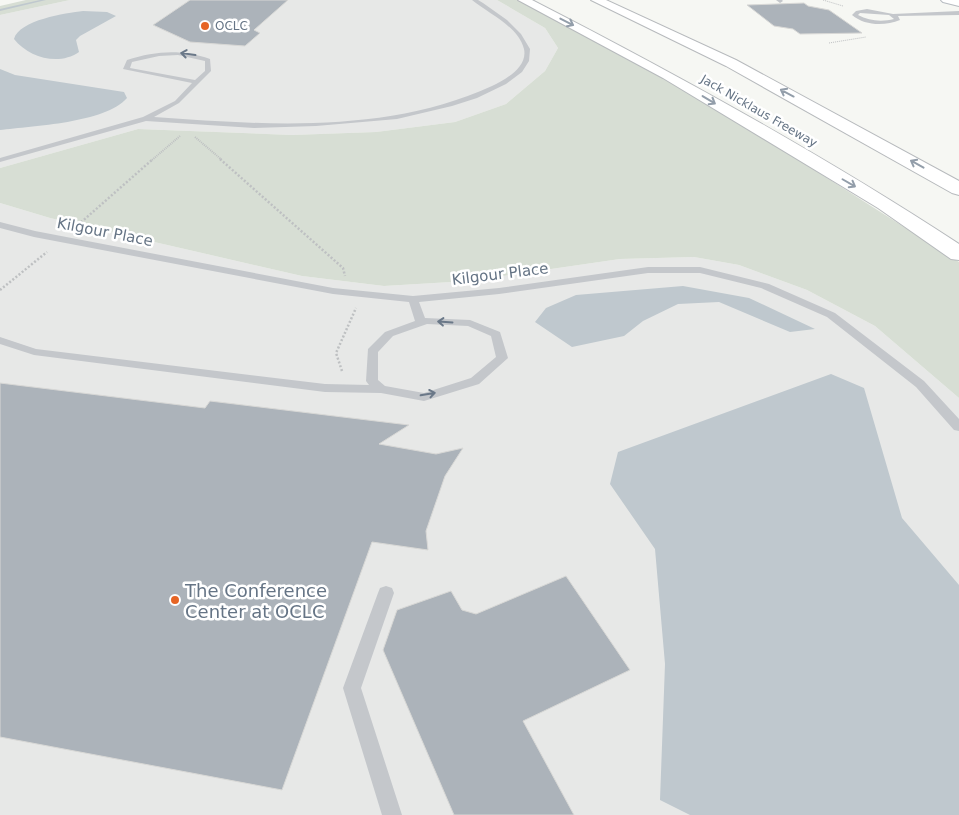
<svg xmlns="http://www.w3.org/2000/svg" width="959" height="815" viewBox="0 0 959 815" font-family="'DejaVu Sans',sans-serif">
<style>
.built{fill:#e7e8e7}
.green{fill:#d7ded4}
.water{fill:#bfc8ce}
.lines{fill:none;stroke-linecap:round;stroke-linejoin:round}
.stream{fill:#bfc8ce;fill-rule:evenodd}
.building{fill:#acb3ba;stroke:#d8d8d6}
.secondary-casing{stroke:#b6bbc0;stroke-width:2}
.highway-casing{stroke:#b7babd;stroke-width:2}
.path-far2{stroke:#bec0c2;stroke-width:1;stroke-dasharray:1 1;stroke-linecap:butt}
.path-far1{stroke:#bec0c2;stroke-width:2;stroke-dasharray:1 1;stroke-linecap:butt}
.path{stroke:#bec0c2;stroke-width:2.5;stroke-dasharray:2 2;stroke-linecap:butt}
.lane{fill:#c4c7cb;fill-rule:evenodd}
.secondary{fill:#fff;fill-rule:evenodd}
.highway{fill:#fff;fill-rule:evenodd}
.oneway{stroke:#939eaa}
.oneway2{stroke:#6a7888}
.poi-dot{fill:#e66424;stroke:#fff;stroke-width:2}
.labels{text-anchor:middle;dominant-baseline:central;stroke-width:5;stroke-linejoin:round;paint-order:stroke}
.far-poi-label{font-size:12px;fill:#657485;stroke:#fff;text-anchor:start}
.far-street-label{font-size:12px;fill:#657485;stroke:#fff}
.street-label{font-size:15px;fill:#657485;stroke:#fff}
.near-poi-label{font-size:18px;fill:#657485;stroke:#fff;text-anchor:start}
</style>
<rect width="100%" height="100%" fill="#f6f7f3"/>
<!-- built -->
<path class="built" d="M 70,0 L 497,0 L 545,28 L 558,48 L 545,71 L 506,104 L 455,122 L 376,132 L 292,135 L 138,129 L 0,168 L 0,15 Z
M 0,203 L 50,218 L 302,276 L 384,286 L 468,281 L 620,259 L 694,257 L 739,265 L 807,290 L 875,326 L 959,398 L 959,815 L 0,815 Z"/>
<!-- green -->
<path class="green" d="M 26,0 L 70,0 L 0,15 L 0,6 Z
M 497,0 L 518,0 L 618,52 L 744,125 L 959,262 L 959,398 L 875,326 L 807,290 L 739,265 L 694,257 L 620,259 L 468,281 L 384,286 L 302,276 L 50,218 L 0,203 L 0,168 L 138,129 L 292,135 L 376,132 L 455,122 L 506,104 L 545,71 L 558,48 L 545,28 Z"/>
<!-- water -->
<path class="water" d="M 83,11 L 107,12 L 116,16 L 80,36 L 76,40 L 79,52 C 59,66 29,58 14,39 C 19,20 66,13 83,11 Z
M 0,69 L 15,75 L 124,92 L 127,98 C 105,123 33,126 0,130 Z
M 683,286 L 749,298 L 815,329 L 790,332 L 719,302 L 678,304 L 643,321 L 624,336 L 572,347 L 535,322 L 546,308 L 576,295 Z
M 831,374 L 864,388 L 902,518 L 959,585 L 959,815 L 690,815 L 660,800 L 665,664 L 655,549 L 610,484 L 618,452 Z"/>
<g class="lines">
<!-- stream -->
<path class="stream" d="M 40,0 L 46,0 L 0,11 L 0,9 Z"/>
</g>
<!-- building -->
<path class="building" d="M 190,0 L 288,0 L 254,30 L 260,33 L 245,46 L 190,42 L 153,25 Z
M 804,3 L 808,6 L 829,10 L 862,33 L 800,34 L 793,29 L 774,26 L 747,5 Z
M 0,383 L 205,408 L 210,401 L 409,425 L 379,444 L 436,454 L 463,448 L 445,476 L 426,531 L 428,550 L 372,542 L 282,790 L 0,737 Z
M 566,576 L 630,670 L 523,721 L 574,815 L 454,815 L 383,650 L 397,610 L 451,591 L 462,610 L 476,614 Z"/>
<g class="lines">
<!-- secondary casing -->
<g class="secondary-casing">
<path id="secondary" d="M 941,0 L 959,0 L 959,6 L 943,2 Z"/>
</g>
<!-- highway casing -->
<g class="highway-casing">
<path id="highway" d="M 518,0 L 532,0 C 678,75 822,154 959,244 L 959,260 L 951,259 L 878,208 L 663,78 Z
M 591,0 L 606,0 L 736,60 L 959,181 L 959,195 L 952,193 L 726,66 Z"/>
</g>
<!-- path-far2 -->
<path class="path-far2" d="M 823,0 L 843,6
M 829,43 L 866,37"/>
<!-- path-far1 -->
<path class="path-far1" d="M 195,137 L 222,160
M 152,160 L 180,136"/>
<!-- path -->
<path class="path" d="M 220,159 L 343,268 L 345,276
M 78,225 L 153,159
M 0,290 L 47,252
M 342,371 L 336,353 L 356,308"/>
<!-- lane -->
<path class="lane" d="M 472,0 L 478,0 L 483,3 L 507,20 L 521,34 L 530,49 L 529,61 L 522,72 L 506,84 L 477,98 L 452,106 L 397,119 L 316,126 L 254,128 L 146,121 L 0,162 L 0,158 L 143,117 L 175,101 L 192,83 L 123,69 L 127,60 C 156,51 181,49 210,59 L 211,71 L 179,103 L 154,117 C 266,125 387,134 492,86 C 505,80 528,67 524,49 C 518,26 489,14 472,0 ZM 178,55 L 205,61 L 205,71 L 195,80 L 130,68 L 132,62 L 159,56 Z
M 776,0 L 782,0 L 783,1 L 780,3 Z
M 867,9 L 893,14 L 959,11 L 959,15 L 898,16 L 900,20 C 885,26 865,26 852,15 L 856,11 ZM 860,13 L 889,15 L 894,19 C 882,22 869,21 858,15 Z
M 0,222 L 35,231 L 333,288 L 413,296 L 499,288 L 648,267 L 700,267 L 769,284 L 835,313 L 924,381 L 959,419 L 959,431 L 954,430 L 916,387 L 827,317 L 761,288 L 700,273 L 648,273 L 499,294 L 419,302 L 425,318 L 470,320 L 500,332 L 508,358 L 479,384 L 424,401 L 381,393 L 325,392 L 34,355 L 0,344 L 0,337 L 36,349 L 325,384 L 369,385 L 366,381 L 368,349 L 385,332 L 415,321 L 409,302 L 333,294 L 34,237 L 0,228 ZM 427,324 L 468,326 L 491,336 L 496,357 L 471,378 L 424,393 L 385,386 L 378,380 L 378,352 L 393,336 Z
M 386,586 L 392,588 L 394,593 L 361,688 L 402,815 L 382,815 L 343,688 L 378,593 L 380,588 Z"/>
<!-- secondary -->
<use href="#secondary" class="secondary"/>
<!-- highway -->
<use href="#highway" class="highway"/>
</g>
<!-- one-way arrows -->
<defs><path id="oneway-shaft" d="M-6 0H5M1.5-3L5.5 0L1.5 3" fill="none" stroke-width="1.6" stroke-linecap="round" stroke-linejoin="round" transform="scale(1.25)"/></defs>
<g class="oneway">
<use href="#oneway-shaft" transform="translate(567 22) rotate(27)"/>
<use href="#oneway-shaft" transform="translate(787 93) rotate(-152)"/>
<use href="#oneway-shaft" transform="translate(709 100) rotate(31)"/>
<use href="#oneway-shaft" transform="translate(917 164) rotate(-151)"/>
<use href="#oneway-shaft" transform="translate(849 183) rotate(30)"/>
</g>
<g class="oneway2">
<use href="#oneway-shaft" transform="translate(188 54) rotate(-172)"/>
<use href="#oneway-shaft" transform="translate(445 322) rotate(-176)"/>
<use href="#oneway-shaft" transform="translate(428 394) rotate(-10)"/>
</g>
<!-- markers -->
<g class="poi-dot">
<circle cx="205" cy="26" r="5"/>
<circle cx="175" cy="600" r="5"/>
</g>
<g class="labels">
<!-- far-poi labels -->
<g class="far-poi-label">
<text x="215" y="26">OCLC</text>
</g>
<!-- far-street labels -->
<g class="far-street-label">
<text transform="translate(759 111) rotate(30)">Jack Nicklaus Freeway</text>
</g>
<!-- street labels -->
<g class="street-label">
<text transform="translate(105 232) rotate(11)">Kilgour Place</text>
<text transform="translate(500 274) rotate(-7)">Kilgour Place</text>
</g>
<!-- near-poi labels -->
<g class="near-poi-label">
<text x="185" y="590">The Conference<tspan x="185" dy="21">Center at OCLC</tspan></text>
</g>
</g>
</svg>
